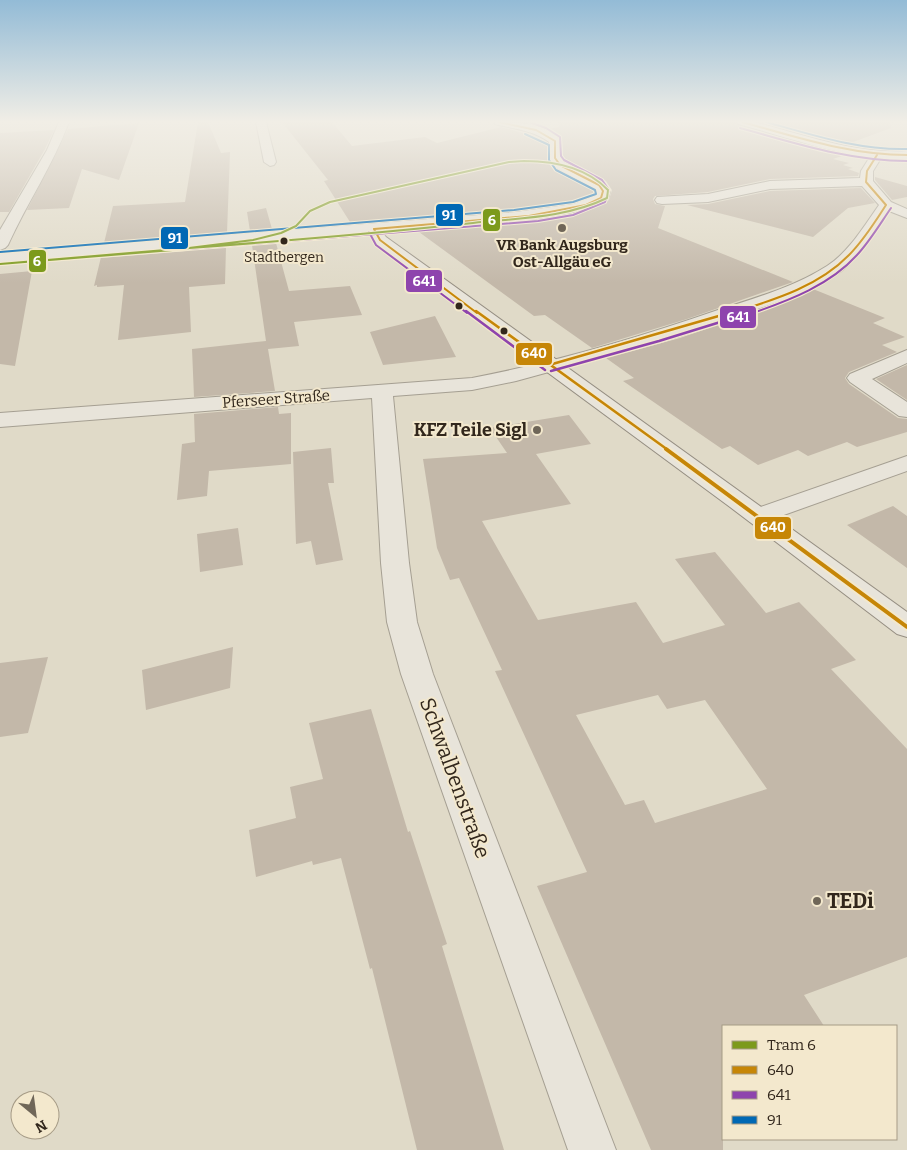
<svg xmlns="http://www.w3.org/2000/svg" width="907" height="1150" viewBox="0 0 907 1150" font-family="Bitter,serif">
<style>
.building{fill:#c3b8a9;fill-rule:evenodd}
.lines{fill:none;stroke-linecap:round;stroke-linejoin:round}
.street-casing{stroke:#a59f92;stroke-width:2}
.secondary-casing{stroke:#958e82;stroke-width:2}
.street{fill:#e8e4da;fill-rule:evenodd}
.secondary{fill:#e8e4da;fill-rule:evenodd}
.bus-1-far2-casing{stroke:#f3e8cd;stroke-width:4}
.bus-1-far1-casing{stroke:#f3e8cd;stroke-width:5}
.bus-1-casing{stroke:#f3e8cd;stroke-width:8}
.bus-2-far1-casing{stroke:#f3e8cd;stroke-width:4}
.bus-2-casing{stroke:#f3e8cd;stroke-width:5}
.bus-3-casing{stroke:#f3e8cd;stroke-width:4}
.bus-1-far2{stroke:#c68607;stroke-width:2}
.bus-1-far1{stroke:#c68607;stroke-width:2.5}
.bus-1{stroke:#c68607;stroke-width:4}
.bus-2-far1{stroke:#8e44ad;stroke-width:2}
.bus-2{stroke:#8e44ad;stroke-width:2.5}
.bus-3{stroke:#0068b4;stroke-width:2}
.tram-1-casing{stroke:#f3e8cd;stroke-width:4}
.tram-1{stroke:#7c9a1c;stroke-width:2}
.poi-dot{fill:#6f6658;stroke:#f3e8cd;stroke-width:2}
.bus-dot{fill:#32271c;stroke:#f3e8cd;stroke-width:2}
.labels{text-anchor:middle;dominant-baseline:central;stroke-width:4;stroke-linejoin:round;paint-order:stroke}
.far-bus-label{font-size:14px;fill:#32271c;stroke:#f3e8cd}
.far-poi-label{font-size:15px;font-weight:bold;fill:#32271c;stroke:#f3e8cd}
.far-street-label{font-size:15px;fill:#32271c;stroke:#f3e8cd}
.poi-label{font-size:18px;font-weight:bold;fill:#32271c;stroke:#f3e8cd;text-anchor:end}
.near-street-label{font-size:21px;fill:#32271c;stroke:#f3e8cd}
.near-poi-label{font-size:21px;font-weight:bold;fill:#32271c;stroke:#f3e8cd;text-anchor:start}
.line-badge{stroke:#f3e8cd;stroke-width:2}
.badge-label{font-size:14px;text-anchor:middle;font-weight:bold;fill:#fff}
</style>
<rect width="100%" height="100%" fill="#e0dac8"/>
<!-- building -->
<path class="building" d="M 198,122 L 208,122 L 221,153 L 230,152 L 227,233 L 104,243 L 113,206 L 185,202 Z
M 282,122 L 332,122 L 352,146 L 425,137 L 437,143 L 501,127 L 516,131 L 536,137 L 547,143 L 547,158 L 554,169 L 593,189 L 593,195 L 573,202 L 515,210 L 350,222 L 324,181 L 328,180 Z
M 560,122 L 735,122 L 738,126 L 845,155 L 833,159 L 849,163 L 843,165 L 853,168 L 848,169 L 859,173 L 858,176 L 770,179 L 708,192 L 655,196 L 653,199 L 655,204 L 665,206 L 658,228 L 793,282 L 687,319 L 592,348 L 545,315 L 534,316 L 419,232 L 539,221 L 595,208 L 609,200 L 612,190 L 606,181 L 565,161 L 563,157 L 562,140 L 548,129 L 559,127 Z
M 761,122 L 890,122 L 891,128 L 853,142 L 873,147 L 869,148 L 830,141 Z
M 139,123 L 119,180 L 82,169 L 69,208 L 27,210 L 68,129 Z
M 54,130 L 45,149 L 9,212 L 0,212 L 0,133 Z
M 875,177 L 907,186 L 907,197 L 892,200 L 875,180 Z
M 861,188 L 875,203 L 848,208 L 813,237 L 687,205 L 708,204 L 770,191 Z
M 266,208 L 272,229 L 250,231 L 247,212 Z
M 276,243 L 289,291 L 350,286 L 362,315 L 294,322 L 299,346 L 268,349 L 275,391 L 194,397 L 192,349 L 266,341 L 252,245 Z
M 226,247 L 225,284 L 189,287 L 191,332 L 118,340 L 124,285 L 97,287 L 97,285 L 94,286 L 101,257 Z
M 32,271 L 15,366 L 0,364 L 0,274 Z
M 813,289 L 885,318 L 873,323 L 905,337 L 882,345 L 897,352 L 849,372 L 845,378 L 849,384 L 898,418 L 907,419 L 907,432 L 857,447 L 847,442 L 808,456 L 798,450 L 758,465 L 730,446 L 722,449 L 623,381 L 634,378 L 606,358 L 680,338 L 802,296 Z
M 435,316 L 456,357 L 383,365 L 370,332 Z
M 907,365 L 907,400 L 876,379 Z
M 278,407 L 279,414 L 291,413 L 291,464 L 209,471 L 207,496 L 177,500 L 182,444 L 195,442 L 194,414 Z
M 569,415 L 591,444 L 536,454 L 571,504 L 482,521 L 538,620 L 636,602 L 663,643 L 725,625 L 675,559 L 715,552 L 766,613 L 799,602 L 856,660 L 831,669 L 907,749 L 907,957 L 804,995 L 824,1026 L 723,1026 L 723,1150 L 651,1150 L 537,886 L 587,872 L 495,671 L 502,670 L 459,578 L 450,580 L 437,548 L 423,459 L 507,453 L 490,428 ZM 658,695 L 667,709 L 705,700 L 767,789 L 655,823 L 644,800 L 625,805 L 576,715 Z
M 331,448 L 334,483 L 328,483 L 343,560 L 316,565 L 311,541 L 296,544 L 293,452 Z
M 893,506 L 907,516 L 907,568 L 847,525 Z
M 238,528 L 243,565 L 200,572 L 197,534 Z
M 233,647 L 230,688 L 146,710 L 142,670 Z
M 48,657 L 28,733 L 0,737 L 0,663 Z
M 371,709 L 408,832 L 410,831 L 447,944 L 442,946 L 504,1150 L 417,1150 L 372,968 L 370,969 L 341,858 L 313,865 L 312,861 L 256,877 L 249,830 L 296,818 L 290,787 L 323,779 L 309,723 Z"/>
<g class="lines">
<!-- street casing -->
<g class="street-casing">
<path id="street" d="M 59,122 L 69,122 C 53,165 27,203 8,245 L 5,248 L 0,250 L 0,230 L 47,150 Z
M 256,122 L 266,122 L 276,162 L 274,165 L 270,166 L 264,162 Z
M 877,151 L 883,155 L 873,171 L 873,181 L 891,202 L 907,209 L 907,218 L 889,211 L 865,245 L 848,265 L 840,272 L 801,294 L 680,336 L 516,381 L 472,390 L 393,396 L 409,563 L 417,622 L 433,674 L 616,1150 L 568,1150 L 401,674 L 387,622 L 381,563 L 372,398 L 0,427 L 0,413 L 472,378 C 555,362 638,338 718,310 C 755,298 794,287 827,266 C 849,252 864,226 879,205 L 862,186 L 770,189 L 708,202 L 662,204 L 657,203 L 655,200 L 657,197 L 708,194 L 770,181 L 860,178 L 861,171 L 873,152 Z
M 907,350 L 907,363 L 872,379 L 907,402 L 907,417 L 899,416 L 850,382 L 847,378 L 850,374 Z
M 907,456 L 907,471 L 767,521 L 758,524 L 749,521 L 745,516 L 749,511 Z"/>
</g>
<!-- secondary casing -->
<g class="secondary-casing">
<path id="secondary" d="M 494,122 C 515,122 546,123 561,141 L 561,158 L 564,162 L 604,182 L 610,191 L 608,198 C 590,222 420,230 383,233 L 386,237 L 907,612 L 907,637 L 897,634 L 730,507 L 414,274 L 375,243 L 369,234 L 0,263 L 0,253 L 515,212 L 573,204 L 595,196 L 596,191 L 594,188 L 556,168 L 549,158 L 549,142 C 533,130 514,129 495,124 Z
M 737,122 L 754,122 C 804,135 855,154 907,151 L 907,159 C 853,162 791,138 738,124 Z"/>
</g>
<!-- street -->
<use href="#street" class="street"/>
<!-- secondary -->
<use href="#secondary" class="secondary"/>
<!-- bus-1-far2 casing -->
<g class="bus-1-far2-casing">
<path id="bus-1-far2" d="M 742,122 C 797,137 850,155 907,155
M 374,229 L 380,240 L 477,313
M 374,229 L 529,216 L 586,205 L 601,198 L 603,191 L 599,185 L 560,165 L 555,158 L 555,141 L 536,130 L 499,122
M 732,313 C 773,300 818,287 849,255 C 864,240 875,222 886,205 L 866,182 L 867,171 L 877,155"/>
</g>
<!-- bus-1-far1 casing -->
<g class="bus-1-far1-casing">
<path id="bus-1-far1" d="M 476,311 L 668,450
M 549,365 L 736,311"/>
</g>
<!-- bus-1 casing -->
<g class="bus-1-casing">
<path id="bus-1" d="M 666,449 L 907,627"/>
</g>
<!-- bus-2-far1 casing -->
<g class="bus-2-far1-casing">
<path id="bus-2-far1" d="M 740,128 C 795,143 849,161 907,161
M 369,232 L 376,245 L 467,313
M 1,264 L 538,221 L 573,215 L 605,202 L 609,190 L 602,180 L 564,160 L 561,156 L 560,137 L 546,128 L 529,122
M 753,313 C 790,300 830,285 857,255 C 870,241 880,224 891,208"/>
</g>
<!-- bus-2 casing -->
<g class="bus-2-casing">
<path id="bus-2" d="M 466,311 L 545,370
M 551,371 L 659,341 L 756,311"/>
</g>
<!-- bus-3 casing -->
<g class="bus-3-casing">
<path id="bus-3" d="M 766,122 C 813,135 858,150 907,149
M 0,252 L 514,210 L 573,202 L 596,194 L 595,190 L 556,170 L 549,160 L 549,145 L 525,134"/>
</g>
<!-- bus-1-far2 -->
<use href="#bus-1-far2" class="bus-1-far2"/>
<!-- bus-1-far1 -->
<use href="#bus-1-far1" class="bus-1-far1"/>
<!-- bus-1 -->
<use href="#bus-1" class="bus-1"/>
<!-- bus-2-far1 -->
<use href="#bus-2-far1" class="bus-2-far1"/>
<!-- bus-2 -->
<use href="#bus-2" class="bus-2"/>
<!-- bus-3 -->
<use href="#bus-3" class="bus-3"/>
<!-- tram-1 casing -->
<g class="tram-1-casing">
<path id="tram-1" d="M 524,161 C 555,161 586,167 608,190 L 607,198 C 566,218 518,218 473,223 C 379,233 284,241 189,248 L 253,240 L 281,233 L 296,226 L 310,211 L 330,202 L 509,162 Z
M 189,248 L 185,249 L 0,264 Z"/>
</g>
<!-- tram-1 -->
<use href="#tram-1" class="tram-1"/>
</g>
<!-- sky -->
<linearGradient id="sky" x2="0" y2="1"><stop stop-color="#93bbd6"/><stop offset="0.43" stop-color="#f1eee6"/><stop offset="1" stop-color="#f1eee6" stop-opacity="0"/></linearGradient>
<rect width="907" height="283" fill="url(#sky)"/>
<!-- markers -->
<g class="poi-dot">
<circle cx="562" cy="228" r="5"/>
<circle cx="537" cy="430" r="5"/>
<circle cx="817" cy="901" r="5"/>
</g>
<g class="bus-dot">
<circle cx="284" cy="241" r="4.5"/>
<circle cx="459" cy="306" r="4.5"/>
<circle cx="504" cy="331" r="4.5"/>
</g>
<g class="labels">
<!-- far-bus labels -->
<g class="far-bus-label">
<text x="284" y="257">Stadtbergen</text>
</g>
<!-- far-poi labels -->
<g class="far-poi-label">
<text x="562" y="245">VR Bank Augsburg<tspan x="562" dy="17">Ost-Allgäu eG</tspan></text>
</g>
<!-- far-street labels -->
<g class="far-street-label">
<text transform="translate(276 399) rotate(-4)">Pferseer Straße</text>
</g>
<!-- poi labels -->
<g class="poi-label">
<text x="527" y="430">KFZ Teile Sigl</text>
</g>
<!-- near-street labels -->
<g class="near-street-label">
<text transform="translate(455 778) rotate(70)">Schwalbenstraße</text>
</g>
<!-- near-poi labels -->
<g class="near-poi-label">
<text x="827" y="901">TEDi</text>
</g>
</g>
<g class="line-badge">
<rect x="435" y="203" width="29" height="24" rx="5" fill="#0068b4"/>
<rect x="482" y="208" width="19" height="24" rx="5" fill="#7c9a1c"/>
<rect x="160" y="226" width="29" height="24" rx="5" fill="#0068b4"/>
<rect x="28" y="249" width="19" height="24" rx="5" fill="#7c9a1c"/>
<rect x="405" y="269" width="38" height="24" rx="5" fill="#8e44ad"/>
<rect x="719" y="305" width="38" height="24" rx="5" fill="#8e44ad"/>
<rect x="515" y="342" width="38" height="24" rx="5" fill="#c68607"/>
<rect x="754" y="516" width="38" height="24" rx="5" fill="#c68607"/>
</g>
<g class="badge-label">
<text x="449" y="220">91</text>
<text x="492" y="225">6</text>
<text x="175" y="243">91</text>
<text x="37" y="266">6</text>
<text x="424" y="286">641</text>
<text x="738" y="322">641</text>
<text x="534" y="358">640</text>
<text x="773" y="532">640</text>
</g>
<!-- legend -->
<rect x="722" y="1025" width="175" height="115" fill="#f3e8cd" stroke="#a69b86"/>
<rect x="732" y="1041" width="25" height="8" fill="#7c9a1c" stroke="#a69b86"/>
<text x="767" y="1050" font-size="15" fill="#32271c">Tram 6</text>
<rect x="732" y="1066" width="25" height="8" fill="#c68607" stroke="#a69b86"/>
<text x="767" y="1075" font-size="15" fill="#32271c">640</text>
<rect x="732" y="1091" width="25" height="8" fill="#8e44ad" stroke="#a69b86"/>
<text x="767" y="1100" font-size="15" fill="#32271c">641</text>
<rect x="732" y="1116" width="25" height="8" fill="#0068b4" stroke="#a69b86"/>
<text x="767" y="1125" font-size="15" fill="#32271c">91</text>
<!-- north arrow -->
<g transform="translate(35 1115) rotate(151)"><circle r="24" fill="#f3e8cd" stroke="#a69b86"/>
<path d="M0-4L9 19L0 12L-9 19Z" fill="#6f6658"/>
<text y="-8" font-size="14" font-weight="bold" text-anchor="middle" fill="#32271c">N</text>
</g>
</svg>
